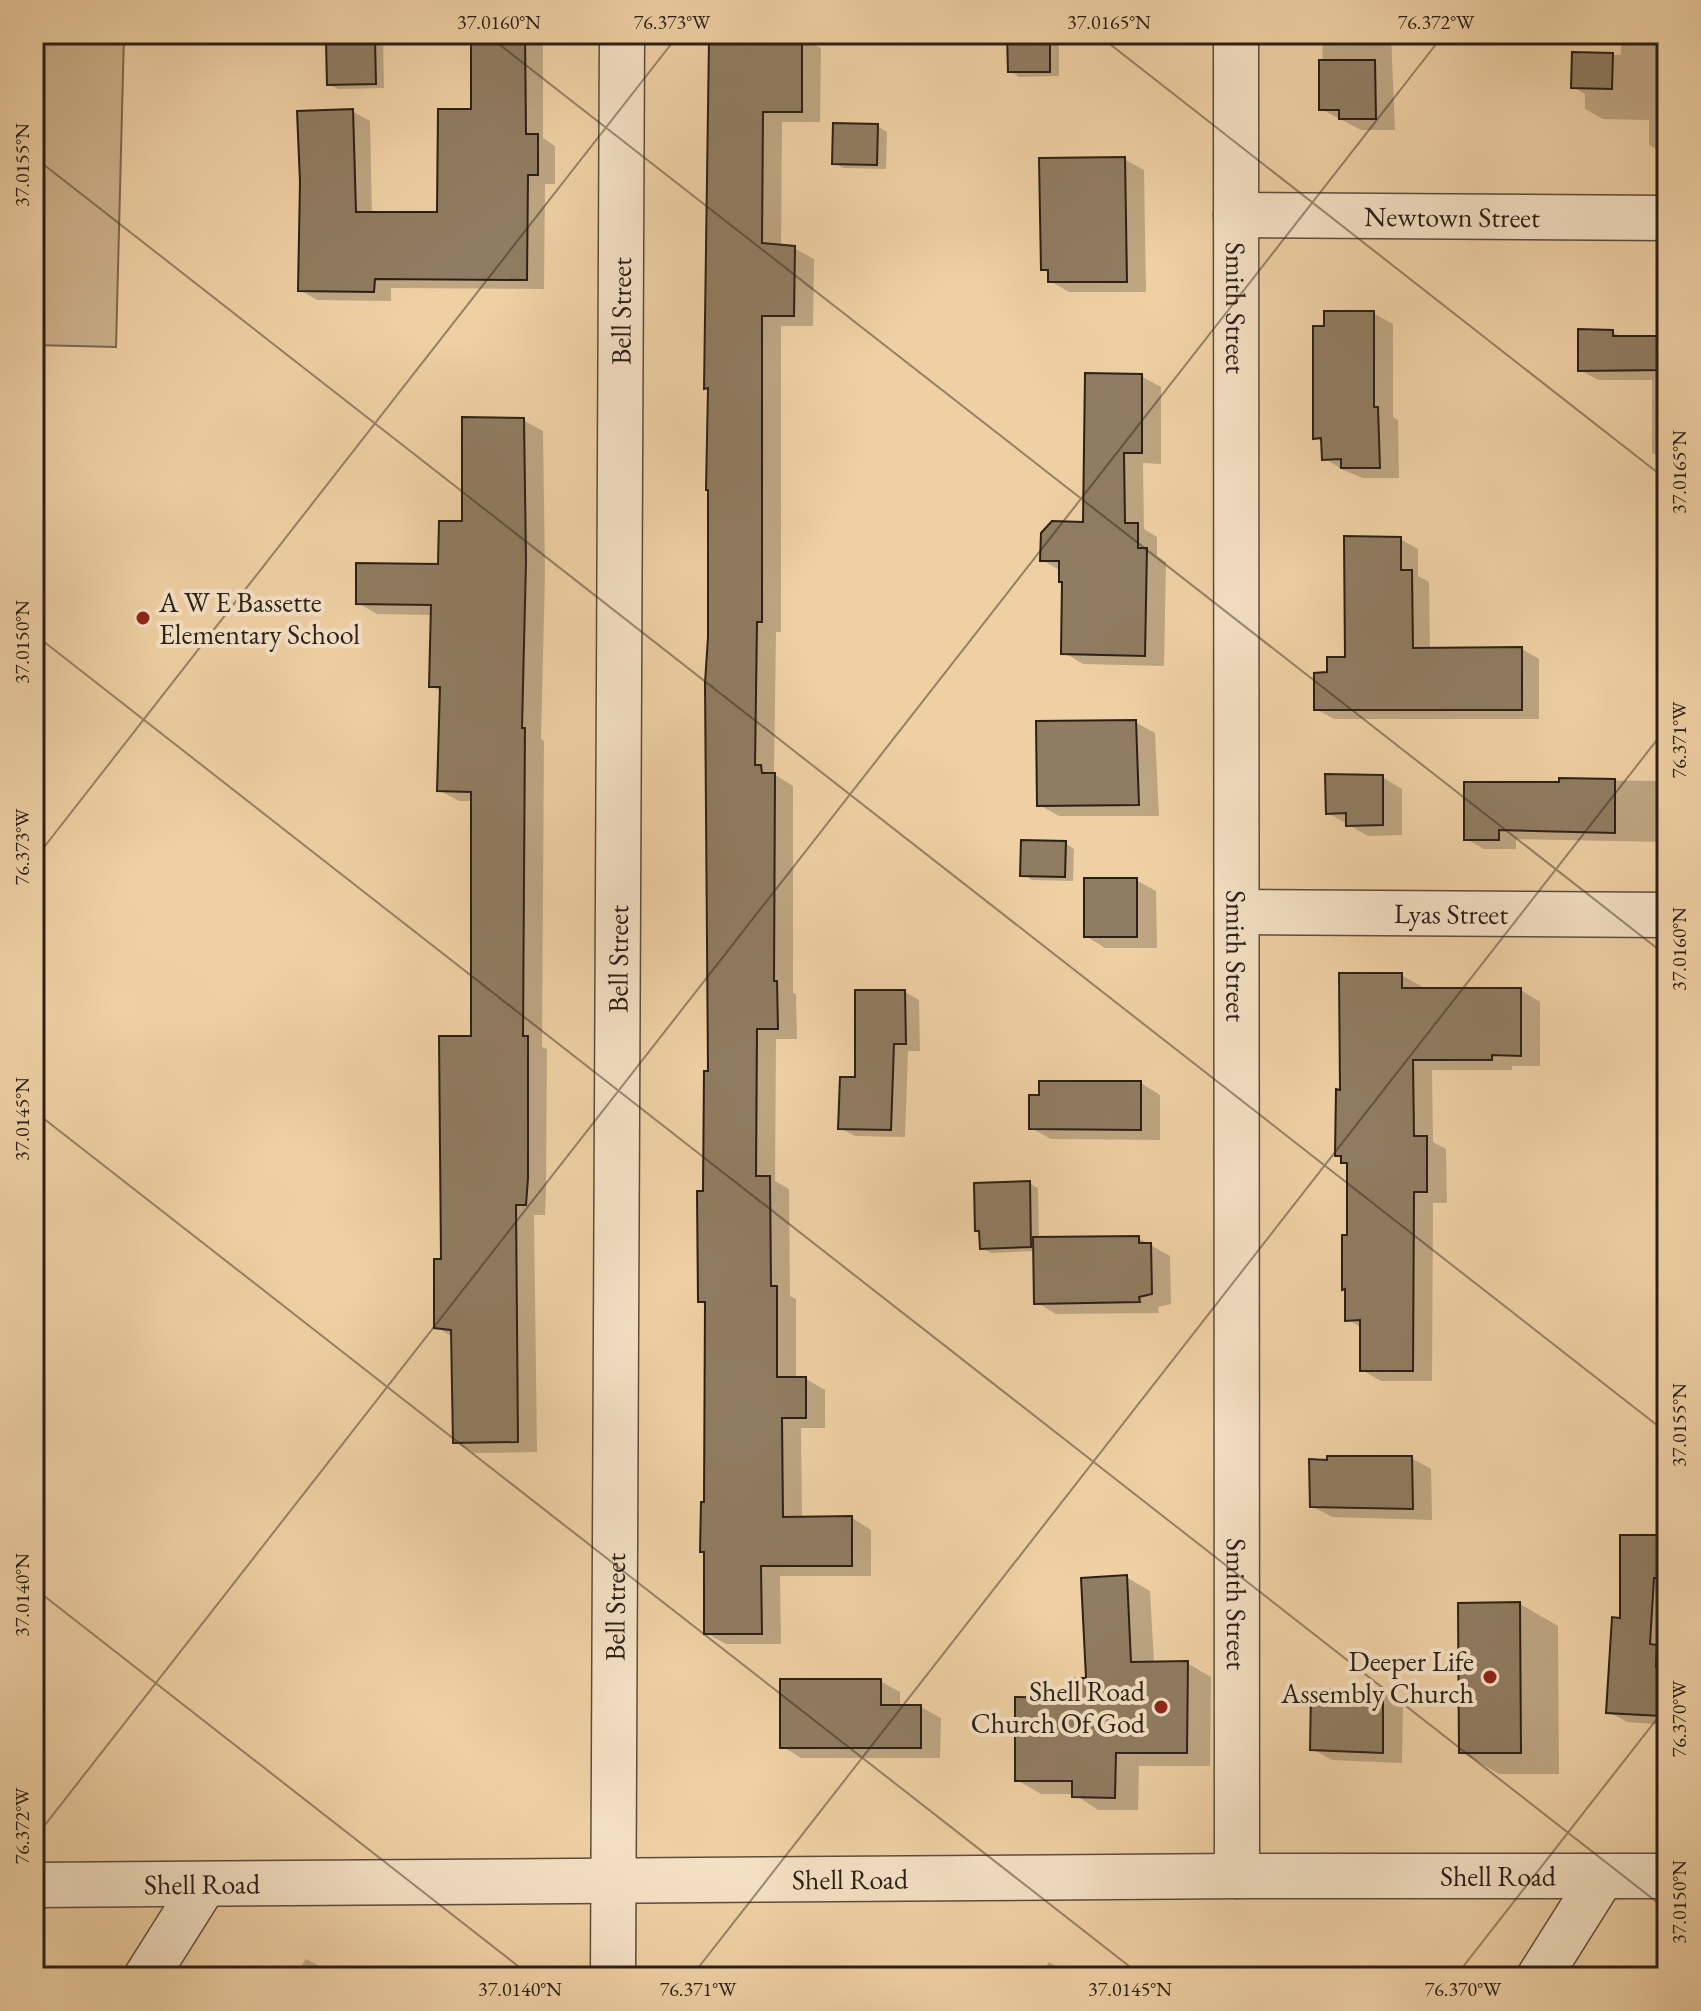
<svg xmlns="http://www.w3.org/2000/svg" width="1701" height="2011" viewBox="0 0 1701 2011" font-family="'EB Garamond',serif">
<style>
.green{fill:#cdb28c;stroke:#7c6952;stroke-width:2}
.shadow{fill:#0003}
.building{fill:#907c61;stroke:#2b2018;stroke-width:2}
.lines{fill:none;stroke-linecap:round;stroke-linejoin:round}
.minor-casing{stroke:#5c4c3b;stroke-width:47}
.minor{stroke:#f4e0c4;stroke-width:44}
.ticks{fill:none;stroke:#2b2018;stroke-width:2;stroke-opacity:0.45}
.poi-dot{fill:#8f2418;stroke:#f4e0c4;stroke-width:3}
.labels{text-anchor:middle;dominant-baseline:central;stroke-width:8;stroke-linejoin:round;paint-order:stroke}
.street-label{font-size:28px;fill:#2b2018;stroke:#f4e0c4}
.poi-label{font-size:28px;fill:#2b2018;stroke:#f4e0c4;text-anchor:end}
.neatline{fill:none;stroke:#2b2018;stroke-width:3}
.ticks-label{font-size:20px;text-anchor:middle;fill:#2b2018}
</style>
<rect width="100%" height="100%" fill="#eed0a4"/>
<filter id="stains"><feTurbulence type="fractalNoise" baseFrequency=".0025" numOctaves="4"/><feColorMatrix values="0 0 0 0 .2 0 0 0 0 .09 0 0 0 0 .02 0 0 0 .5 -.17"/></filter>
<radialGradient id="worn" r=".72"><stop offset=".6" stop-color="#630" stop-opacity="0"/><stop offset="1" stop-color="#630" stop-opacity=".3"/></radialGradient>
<!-- green -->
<path class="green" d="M 34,34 L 124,34 L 116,347 L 34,345 Z"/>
<!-- shadow -->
<path class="shadow" d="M 329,34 L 383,34 L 384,88 L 338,89 L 329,84 Z
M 473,34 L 543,34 L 543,138 L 555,146 L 555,184 L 545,184 L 544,289 L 391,288 L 391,301 L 317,300 L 300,290 L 352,111 L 370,121 L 372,214 L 439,214 L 473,111 Z
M 711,34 L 782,34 L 782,37 L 802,37 L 821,48 L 820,122 L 782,122 L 781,247 L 794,248 L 814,259 L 813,326 L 781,326 L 781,632 L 776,632 L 774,774 L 793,786 L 793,993 L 796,994 L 797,1039 L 776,1039 L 775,1181 L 789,1189 L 790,1296 L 796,1299 L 796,1379 L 806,1379 L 825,1390 L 825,1428 L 801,1428 L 802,1519 L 852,1518 L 871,1530 L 871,1576 L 780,1576 L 781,1644 L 726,1644 L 706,1633 L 706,1553 L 702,1551 L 706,1504 L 707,1305 L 700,1301 L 710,1073 L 710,390 L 706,387 Z
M 1077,34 L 1162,34 L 1162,39 L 1088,40 Z
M 1323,34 L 1391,34 L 1395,130 L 1361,130 L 1321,109 Z
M 1621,34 L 1667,34 L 1667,155 L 1649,145 L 1649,120 L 1603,119 L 1585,109 L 1585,94 L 1573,87 L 1574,54 L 1621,55 Z
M 1050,37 L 1059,42 L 1059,76 L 1019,77 L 1010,71 Z
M 877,126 L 887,132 L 886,169 L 843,168 L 834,163 Z
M 1124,159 L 1144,170 L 1146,292 L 1069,292 L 1050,281 L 1050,273 L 1043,269 Z
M 1373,313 L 1393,324 L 1393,417 L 1398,420 L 1399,478 L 1363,478 L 1343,470 L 1324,458 L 1324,443 L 1315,438 Z
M 1612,332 L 1624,338 L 1667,338 L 1667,461 L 1652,453 L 1652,380 L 1598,380 L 1580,370 Z
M 1141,376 L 1161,387 L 1161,464 L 1143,463 L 1144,529 L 1157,537 L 1157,556 L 1166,562 L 1164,666 L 1083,664 L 1063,652 L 1064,583 L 1061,571 L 1042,560 L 1085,524 Z
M 523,420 L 543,431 L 545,573 L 541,739 L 544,741 L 542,1047 L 547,1049 L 546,1190 L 545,1215 L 534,1215 L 537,1452 L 474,1453 L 455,1442 L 453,1337 L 436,1327 L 473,1038 L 473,801 L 459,801 L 439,790 L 442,692 L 431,686 L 433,615 L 377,614 L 358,603 L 440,566 Z
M 1400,539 L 1418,549 L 1418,576 L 1429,582 L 1430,650 L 1522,649 L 1539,659 L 1539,719 L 1334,719 L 1316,709 L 1347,659 Z
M 1662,554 L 1667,554 L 1667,603 L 1662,600 Z
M 1135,722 L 1155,733 L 1159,816 L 1059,816 L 1039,805 Z
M 1382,777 L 1402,789 L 1402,835 L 1368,836 L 1328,813 Z
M 1561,780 L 1667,781 L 1667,842 L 1516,839 L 1516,849 L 1484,849 L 1466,839 L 1561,784 Z
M 1065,843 L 1074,849 L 1073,881 L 1032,880 L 1023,874 Z
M 1136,880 L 1156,891 L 1157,948 L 1105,948 L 1086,936 Z
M 1401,975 L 1421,986 L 1421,990 L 1521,990 L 1540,1002 L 1540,1066 L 1512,1066 L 1512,1070 L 1432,1070 L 1433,1142 L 1446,1149 L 1447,1203 L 1433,1203 L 1432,1381 L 1381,1381 L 1362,1370 L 1362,1328 L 1347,1319 L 1347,1290 L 1344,1288 L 1349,1237 L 1349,1165 L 1337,1155 L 1343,1092 Z
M 905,992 L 919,1000 L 920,1051 L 908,1051 L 905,1137 L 855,1136 L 840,1128 L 857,1079 Z
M 1665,1026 L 1667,1026 L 1667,1076 L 1663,1074 Z
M 1141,1083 L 1160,1095 L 1160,1140 L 1051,1139 L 1031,1128 Z
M 1029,1183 L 1038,1188 L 1039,1239 L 1138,1238 L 1170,1256 L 1171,1304 L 1158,1307 L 1159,1313 L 1056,1314 L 1036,1302 L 1035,1251 L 991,1253 L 982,1248 Z
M 1411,1458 L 1431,1469 L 1432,1520 L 1332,1517 L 1312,1506 Z
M 1667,1537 L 1667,1725 L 1627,1722 L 1609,1712 L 1622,1620 Z
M 1126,1577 L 1150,1591 L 1154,1663 L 1187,1663 L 1211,1677 L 1210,1766 L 1139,1766 L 1138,1810 L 1098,1810 L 1074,1794 L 1041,1794 L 1017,1780 L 1088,1680 Z
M 1520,1604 L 1558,1626 L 1559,1774 L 1499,1774 L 1461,1752 Z
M 880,1681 L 900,1692 L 900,1707 L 921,1707 L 941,1718 L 940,1758 L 801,1758 L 782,1746 Z
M 1383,1692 L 1403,1704 L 1402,1763 L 1332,1760 L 1312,1749 Z
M 306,1959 L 325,1969 L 336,1977 L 280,1977 L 284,1970 L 295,1976 Z
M 1049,1962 L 1068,1973 L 1074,1977 L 1028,1977 L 1033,1969 L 1041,1974 Z"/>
<!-- building -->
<path class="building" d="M 471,34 L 525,34 L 526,134 L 538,134 L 538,175 L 528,175 L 527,280 L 375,279 L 374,292 L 298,291 L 300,182 L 297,111 L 353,109 L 356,212 L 437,212 L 438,109 L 471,109 Z
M 757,35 L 802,35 L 802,112 L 763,112 L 762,243 L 795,246 L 794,316 L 762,316 L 762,622 L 757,622 L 755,765 L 761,765 L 762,773 L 775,773 L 774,981 L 777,981 L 778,1029 L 757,1029 L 756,1176 L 770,1176 L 771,1286 L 777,1286 L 777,1377 L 806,1377 L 806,1418 L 782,1418 L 783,1517 L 852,1516 L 852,1566 L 761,1566 L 762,1634 L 704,1634 L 704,1552 L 700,1552 L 701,1502 L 704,1502 L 705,1302 L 698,1302 L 697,1191 L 703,1191 L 704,1071 L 708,1071 L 705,683 L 708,637 L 708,490 L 706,490 L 708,388 L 704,389 L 709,39 L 756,39 Z
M 1007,35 L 1050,35 L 1050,72 L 1008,72 Z
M 375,40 L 376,84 L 327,85 L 326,41 Z
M 1572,52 L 1613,53 L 1612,89 L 1571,88 Z
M 1319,60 L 1375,60 L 1376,119 L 1339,119 L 1339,110 L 1319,110 Z
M 833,123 L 878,124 L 877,165 L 832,164 Z
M 1125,157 L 1127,282 L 1048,282 L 1048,270 L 1041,270 L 1039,158 Z
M 1324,311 L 1374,311 L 1374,407 L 1378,407 L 1380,468 L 1341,468 L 1341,459 L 1322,460 L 1321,438 L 1313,439 L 1313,326 L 1324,326 Z
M 1578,329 L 1613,330 L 1613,336 L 1667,336 L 1667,370 L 1578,371 Z
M 1085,373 L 1142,374 L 1142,453 L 1124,453 L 1125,523 L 1138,523 L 1138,548 L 1147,548 L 1145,656 L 1061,654 L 1062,582 L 1059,582 L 1059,561 L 1040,561 L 1041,533 L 1052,521 L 1083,522 Z
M 462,417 L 524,418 L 526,561 L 522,728 L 525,728 L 523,1036 L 528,1036 L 528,1178 L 526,1205 L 516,1205 L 518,1442 L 453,1443 L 451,1330 L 434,1328 L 434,1259 L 441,1259 L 439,1036 L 471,1036 L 471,792 L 437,791 L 440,687 L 429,687 L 431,605 L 356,604 L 356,563 L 438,564 L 439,521 L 462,521 Z
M 1344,536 L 1401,537 L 1401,570 L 1412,570 L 1413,648 L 1522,647 L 1522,710 L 1314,710 L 1314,673 L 1327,672 L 1327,657 L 1345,657 Z
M 1136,720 L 1139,805 L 1037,806 L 1036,721 Z
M 1325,774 L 1383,775 L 1383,825 L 1346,826 L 1346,813 L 1326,814 Z
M 1559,778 L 1615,779 L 1615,833 L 1499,830 L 1499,840 L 1464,840 L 1464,782 L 1559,782 Z
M 1021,840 L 1066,841 L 1065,877 L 1020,876 Z
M 1084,878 L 1137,878 L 1137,937 L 1084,937 Z
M 1339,973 L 1402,973 L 1402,988 L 1521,988 L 1521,1056 L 1492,1055 L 1492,1060 L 1413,1060 L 1414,1136 L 1427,1136 L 1427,1192 L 1414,1192 L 1413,1371 L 1360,1371 L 1360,1320 L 1345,1321 L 1345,1289 L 1342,1290 L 1342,1235 L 1347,1235 L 1347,1163 L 1341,1163 L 1341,1156 L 1335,1156 L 1336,1089 L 1340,1090 Z
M 855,990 L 905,990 L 906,1044 L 894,1044 L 891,1130 L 838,1129 L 840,1077 L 855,1077 Z
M 1039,1081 L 1141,1081 L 1141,1130 L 1029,1129 L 1029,1095 L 1039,1095 Z
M 1030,1181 L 1031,1247 L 980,1249 L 979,1231 L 975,1231 L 974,1183 Z
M 1139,1236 L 1139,1243 L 1151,1243 L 1152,1294 L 1139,1297 L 1140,1302 L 1034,1304 L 1033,1237 Z
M 1327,1456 L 1412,1456 L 1413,1509 L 1310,1507 L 1309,1459 L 1327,1460 Z
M 1620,1535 L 1667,1535 L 1667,1578 L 1654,1578 L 1650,1644 L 1657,1645 L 1656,1667 L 1663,1668 L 1661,1716 L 1606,1713 L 1612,1617 L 1620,1618 Z
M 1127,1575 L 1131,1662 L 1188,1661 L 1187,1753 L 1116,1753 L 1115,1798 L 1072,1797 L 1072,1781 L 1015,1781 L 1015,1697 L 1074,1698 L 1074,1678 L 1086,1678 L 1081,1578 Z
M 1520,1602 L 1521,1753 L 1459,1753 L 1458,1603 Z
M 780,1679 L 881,1679 L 881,1705 L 921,1705 L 921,1748 L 780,1748 Z
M 1334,1689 L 1383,1690 L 1383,1753 L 1310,1750 L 1311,1691 Z"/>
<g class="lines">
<!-- minor casing -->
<g class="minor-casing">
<g id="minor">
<path id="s1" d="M 1236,34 L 1237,1876"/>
<path id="s2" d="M 1236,215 L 1667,218"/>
<path id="s3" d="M 1237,912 L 1667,915"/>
<path id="s4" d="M 34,1885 L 1237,1876 L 1667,1876"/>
<path d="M 146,1977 L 204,1885"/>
<path id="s5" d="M 613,1977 L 622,34"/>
<path d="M 1539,1977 L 1602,1877"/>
</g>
</g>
<!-- minor -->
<use href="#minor" class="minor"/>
</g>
<!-- ticks -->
<path class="ticks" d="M 486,34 L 1667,956M 1097,34 L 1667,480M 34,157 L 1667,1433M 34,634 L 1667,1910M 34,860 L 679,34M 34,1111 L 1143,1977M 34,1588 L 532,1977M 34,1839 L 1444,34M 691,1977 L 1667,727M 1455,1977 L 1667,1706"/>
<!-- markers -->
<g class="poi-dot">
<circle cx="143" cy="618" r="8"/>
<circle cx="1490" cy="1677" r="8"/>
<circle cx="1161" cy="1707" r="8"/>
</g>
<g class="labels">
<!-- street labels -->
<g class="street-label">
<text stroke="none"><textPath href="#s2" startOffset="216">Newtown Street</textPath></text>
<text stroke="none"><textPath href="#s1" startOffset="274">Smith Street</textPath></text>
<text stroke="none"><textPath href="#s5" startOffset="1666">Bell Street</textPath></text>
<text stroke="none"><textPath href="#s3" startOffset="214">Lyas Street</textPath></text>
<text stroke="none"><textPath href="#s1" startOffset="922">Smith Street</textPath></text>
<text stroke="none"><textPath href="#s5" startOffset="1018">Bell Street</textPath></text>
<text stroke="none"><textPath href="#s1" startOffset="1570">Smith Street</textPath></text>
<text stroke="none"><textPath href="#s5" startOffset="370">Bell Street</textPath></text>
<text stroke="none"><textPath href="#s4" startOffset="1464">Shell Road</textPath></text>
<text stroke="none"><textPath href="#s4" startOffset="816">Shell Road</textPath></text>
<text stroke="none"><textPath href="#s4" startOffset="168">Shell Road</textPath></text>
</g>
<!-- poi labels -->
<g class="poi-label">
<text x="159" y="602" text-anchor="start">A W E Bassette<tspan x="159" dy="32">Elementary School</tspan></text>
<text x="1474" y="1661">Deeper Life<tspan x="1474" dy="32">Assembly Church</tspan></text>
<text x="1145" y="1691">Shell Road<tspan x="1145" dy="32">Church Of God</tspan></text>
</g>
</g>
<!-- margin -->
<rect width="1701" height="2011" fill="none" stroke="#eed0a4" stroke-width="88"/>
<rect x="44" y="44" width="1613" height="1923" class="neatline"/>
<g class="ticks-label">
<text x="499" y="29">37.0160°N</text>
<text x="672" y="29">76.373°W</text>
<text x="1109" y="29">37.0165°N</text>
<text x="1436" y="29">76.372°W</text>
<text transform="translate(22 165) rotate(-90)" y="7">37.0155°N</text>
<text transform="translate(1679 472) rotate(-90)" y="7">37.0165°N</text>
<text transform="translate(22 642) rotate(-90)" y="7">37.0150°N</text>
<text transform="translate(1679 740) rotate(-90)" y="7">76.371°W</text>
<text transform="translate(22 847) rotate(-90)" y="7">76.373°W</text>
<text transform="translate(1679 949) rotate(-90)" y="7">37.0160°N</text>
<text transform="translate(22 1119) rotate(-90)" y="7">37.0145°N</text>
<text transform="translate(1679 1425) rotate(-90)" y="7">37.0155°N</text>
<text transform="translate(22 1595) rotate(-90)" y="7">37.0140°N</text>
<text transform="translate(1679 1719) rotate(-90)" y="7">76.370°W</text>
<text transform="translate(22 1826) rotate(-90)" y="7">76.372°W</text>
<text transform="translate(1679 1902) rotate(-90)" y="7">37.0150°N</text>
<text x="520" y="1996">37.0140°N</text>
<text x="698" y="1996">76.371°W</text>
<text x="1130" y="1996">37.0145°N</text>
<text x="1463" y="1996">76.370°W</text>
</g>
<rect width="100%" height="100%" filter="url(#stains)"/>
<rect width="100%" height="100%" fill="url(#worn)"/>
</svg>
